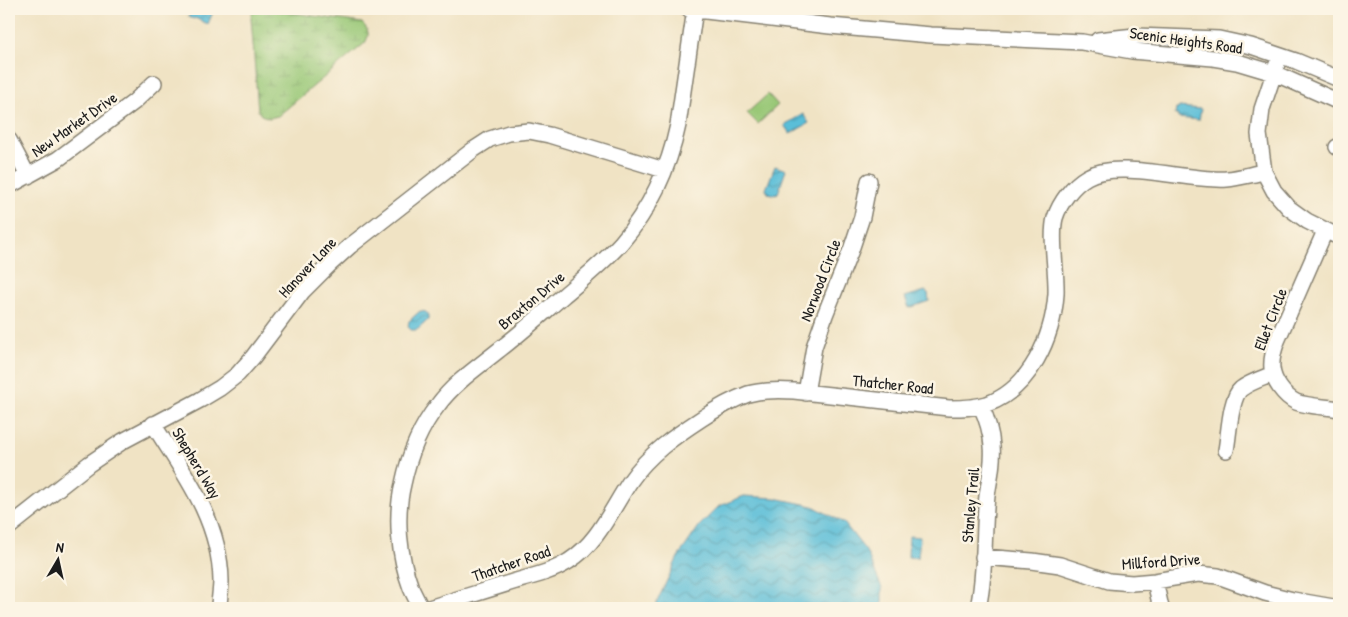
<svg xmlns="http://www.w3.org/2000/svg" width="1348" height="617" viewBox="0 0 1348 617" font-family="'Patrick Hand',sans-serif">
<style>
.wetland{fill:url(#wetland-marsh);stroke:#5a7249}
.pitch{fill:#98c776;stroke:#5a7249}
.water{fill:url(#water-waves);stroke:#3b6d7a}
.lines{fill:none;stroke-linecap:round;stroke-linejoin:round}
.minor-casing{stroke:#868070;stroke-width:18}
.minor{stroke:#fff;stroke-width:15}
.labels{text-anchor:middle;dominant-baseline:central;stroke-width:5;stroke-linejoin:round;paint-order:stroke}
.street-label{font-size:16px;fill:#1c1c1c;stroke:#fcf5e5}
</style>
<defs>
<pattern id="wetland-marsh" width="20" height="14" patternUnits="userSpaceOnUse" patternTransform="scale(1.25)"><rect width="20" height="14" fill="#98c776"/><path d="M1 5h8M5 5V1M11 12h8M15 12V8" fill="none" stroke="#82aa66"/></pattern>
<pattern id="water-waves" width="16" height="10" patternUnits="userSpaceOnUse" patternTransform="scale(1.25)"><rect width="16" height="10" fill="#5abed8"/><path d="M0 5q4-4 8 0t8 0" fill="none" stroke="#4a9aae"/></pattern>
</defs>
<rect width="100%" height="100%" fill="#fcf5e5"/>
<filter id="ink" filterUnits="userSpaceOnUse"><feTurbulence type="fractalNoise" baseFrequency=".02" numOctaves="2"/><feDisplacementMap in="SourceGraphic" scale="10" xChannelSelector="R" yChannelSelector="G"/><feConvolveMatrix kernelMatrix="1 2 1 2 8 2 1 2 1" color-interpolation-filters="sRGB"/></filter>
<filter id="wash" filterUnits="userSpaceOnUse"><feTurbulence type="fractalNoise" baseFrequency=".0096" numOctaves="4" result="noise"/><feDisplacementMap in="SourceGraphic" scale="20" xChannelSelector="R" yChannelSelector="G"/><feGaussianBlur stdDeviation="1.12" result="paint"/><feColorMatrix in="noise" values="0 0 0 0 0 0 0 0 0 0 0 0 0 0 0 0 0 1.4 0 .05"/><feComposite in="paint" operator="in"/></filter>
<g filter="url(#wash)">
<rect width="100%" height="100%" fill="#f0e3c4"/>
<!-- wetland -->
<path class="wetland" d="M 259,9 L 266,9 L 362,23 C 369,30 370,34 365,43 L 278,116 L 269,118 L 261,115 L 258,111 L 251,17 L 253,11 Z"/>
<!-- pitch -->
<path class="pitch" d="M 768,94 L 778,105 L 758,124 L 747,113 Z"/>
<!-- water -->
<path class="water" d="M 191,9 L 205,9 L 213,12 L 208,24 L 195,18 L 194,19 L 188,17 Z
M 1179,107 L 1201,109 L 1199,120 L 1178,118 L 1178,115 L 1175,115 L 1176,109 L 1178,109 Z
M 803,114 L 809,123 L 790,134 L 784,125 Z
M 775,166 L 786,170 L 778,193 L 774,195 L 768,193 L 766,189 Z
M 925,291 L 928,293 L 929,301 L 909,308 L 905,297 Z
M 420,311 L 426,312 L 428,314 L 428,320 L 417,330 L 411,330 L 408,327 L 409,321 Z
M 744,496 L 775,498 L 813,506 L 844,523 L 866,551 L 882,588 L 882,608 L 654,608 L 678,557 L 700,525 L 719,506 Z
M 909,536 L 920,537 L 918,558 L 908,557 Z"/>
</g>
<g filter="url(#ink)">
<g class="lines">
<!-- minor casing -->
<g class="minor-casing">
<path id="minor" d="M 689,9 L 830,26 L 931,35 L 1082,42 L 1132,51 L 1213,58 L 1237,62 L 1274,73 L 1339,102
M 1098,40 L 1135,36 L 1219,39 L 1251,46 L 1296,61 L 1339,79
M 1277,64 L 1262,109 L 1259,134 L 1264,172 L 1274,191 L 1289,208 L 1307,221 L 1339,237
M 9,140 L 28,176
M 1337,147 L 1339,148
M 9,186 L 58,159 L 134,102 L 154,83
M 1325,231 L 1277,341 C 1274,349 1271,358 1272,368 C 1273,381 1284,396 1296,402 C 1306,406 1328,407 1339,409
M 806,393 L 814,347 L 825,315 L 851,250 L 862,217 L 869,181
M 153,424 C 184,473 220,520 221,581 C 221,590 219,599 219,608
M 1226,450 C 1229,435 1230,398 1241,389 C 1250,382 1263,378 1273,374
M 9,527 L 89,464 L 123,441 L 200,400 L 220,388 L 238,374 L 253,357 L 302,292 L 330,264 L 350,246 L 473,150 L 490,139 L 509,133 L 529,131 L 549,135 L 664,170
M 983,557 L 1032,561 L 1060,565 L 1109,581 L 1132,583 L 1155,581 L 1198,574 L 1218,576 L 1265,593 L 1293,600 L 1339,608
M 1155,581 L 1161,608
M 421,608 C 418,602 414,595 411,588 C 399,556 395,517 403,484 C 409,455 419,429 438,405 C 454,383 478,367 499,350 C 521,333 542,314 563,296 C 583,279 604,262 621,243 C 650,209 669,168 678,125 L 695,9
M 429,608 C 458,599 487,590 516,581 C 534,576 554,571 569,561 C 598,543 612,508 631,480 C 649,454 675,436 701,419 C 716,409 732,400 748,394 C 763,390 779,390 794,391 L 949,408 C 962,408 974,408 987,404 C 1030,389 1053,337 1056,294 C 1057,271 1050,238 1055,218 C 1060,202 1073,185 1087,177 C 1119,159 1189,182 1227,179 C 1239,178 1252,174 1264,172
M 978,608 C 986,572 983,533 987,496 C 989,480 994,463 992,446 C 991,432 987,419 981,406"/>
</g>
<!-- minor -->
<use href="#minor" class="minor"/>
</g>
</g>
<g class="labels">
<!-- street labels -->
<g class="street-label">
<text transform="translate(1186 40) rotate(8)">Scenic Heights Road</text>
<text transform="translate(74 124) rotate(-35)">New Market Drive</text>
<text transform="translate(307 267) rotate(-47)">Hanover Lane</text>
<text transform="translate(820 280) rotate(-69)">Norwood Circle</text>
<text transform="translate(531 300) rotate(-40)">Braxton Drive</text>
<text transform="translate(1270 319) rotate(-69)">Ellet Circle</text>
<text transform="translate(893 384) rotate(6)">Thatcher Road</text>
<text transform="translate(197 463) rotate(59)">Shepherd Way</text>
<text transform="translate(970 505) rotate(-85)">Stanley Trail</text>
<text transform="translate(1161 561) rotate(-4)">Millford Drive</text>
<text transform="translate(511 563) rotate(-19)">Thatcher Road</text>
</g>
</g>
<!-- margin -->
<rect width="1348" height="617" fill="none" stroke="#fcf5e5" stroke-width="30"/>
<!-- north arrow -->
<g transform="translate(58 560) rotate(9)" stroke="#fcf5e5" stroke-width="4" paint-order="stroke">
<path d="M0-4L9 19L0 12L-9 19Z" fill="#1c1c1c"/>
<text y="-8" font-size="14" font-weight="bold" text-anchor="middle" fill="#1c1c1c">N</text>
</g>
</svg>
